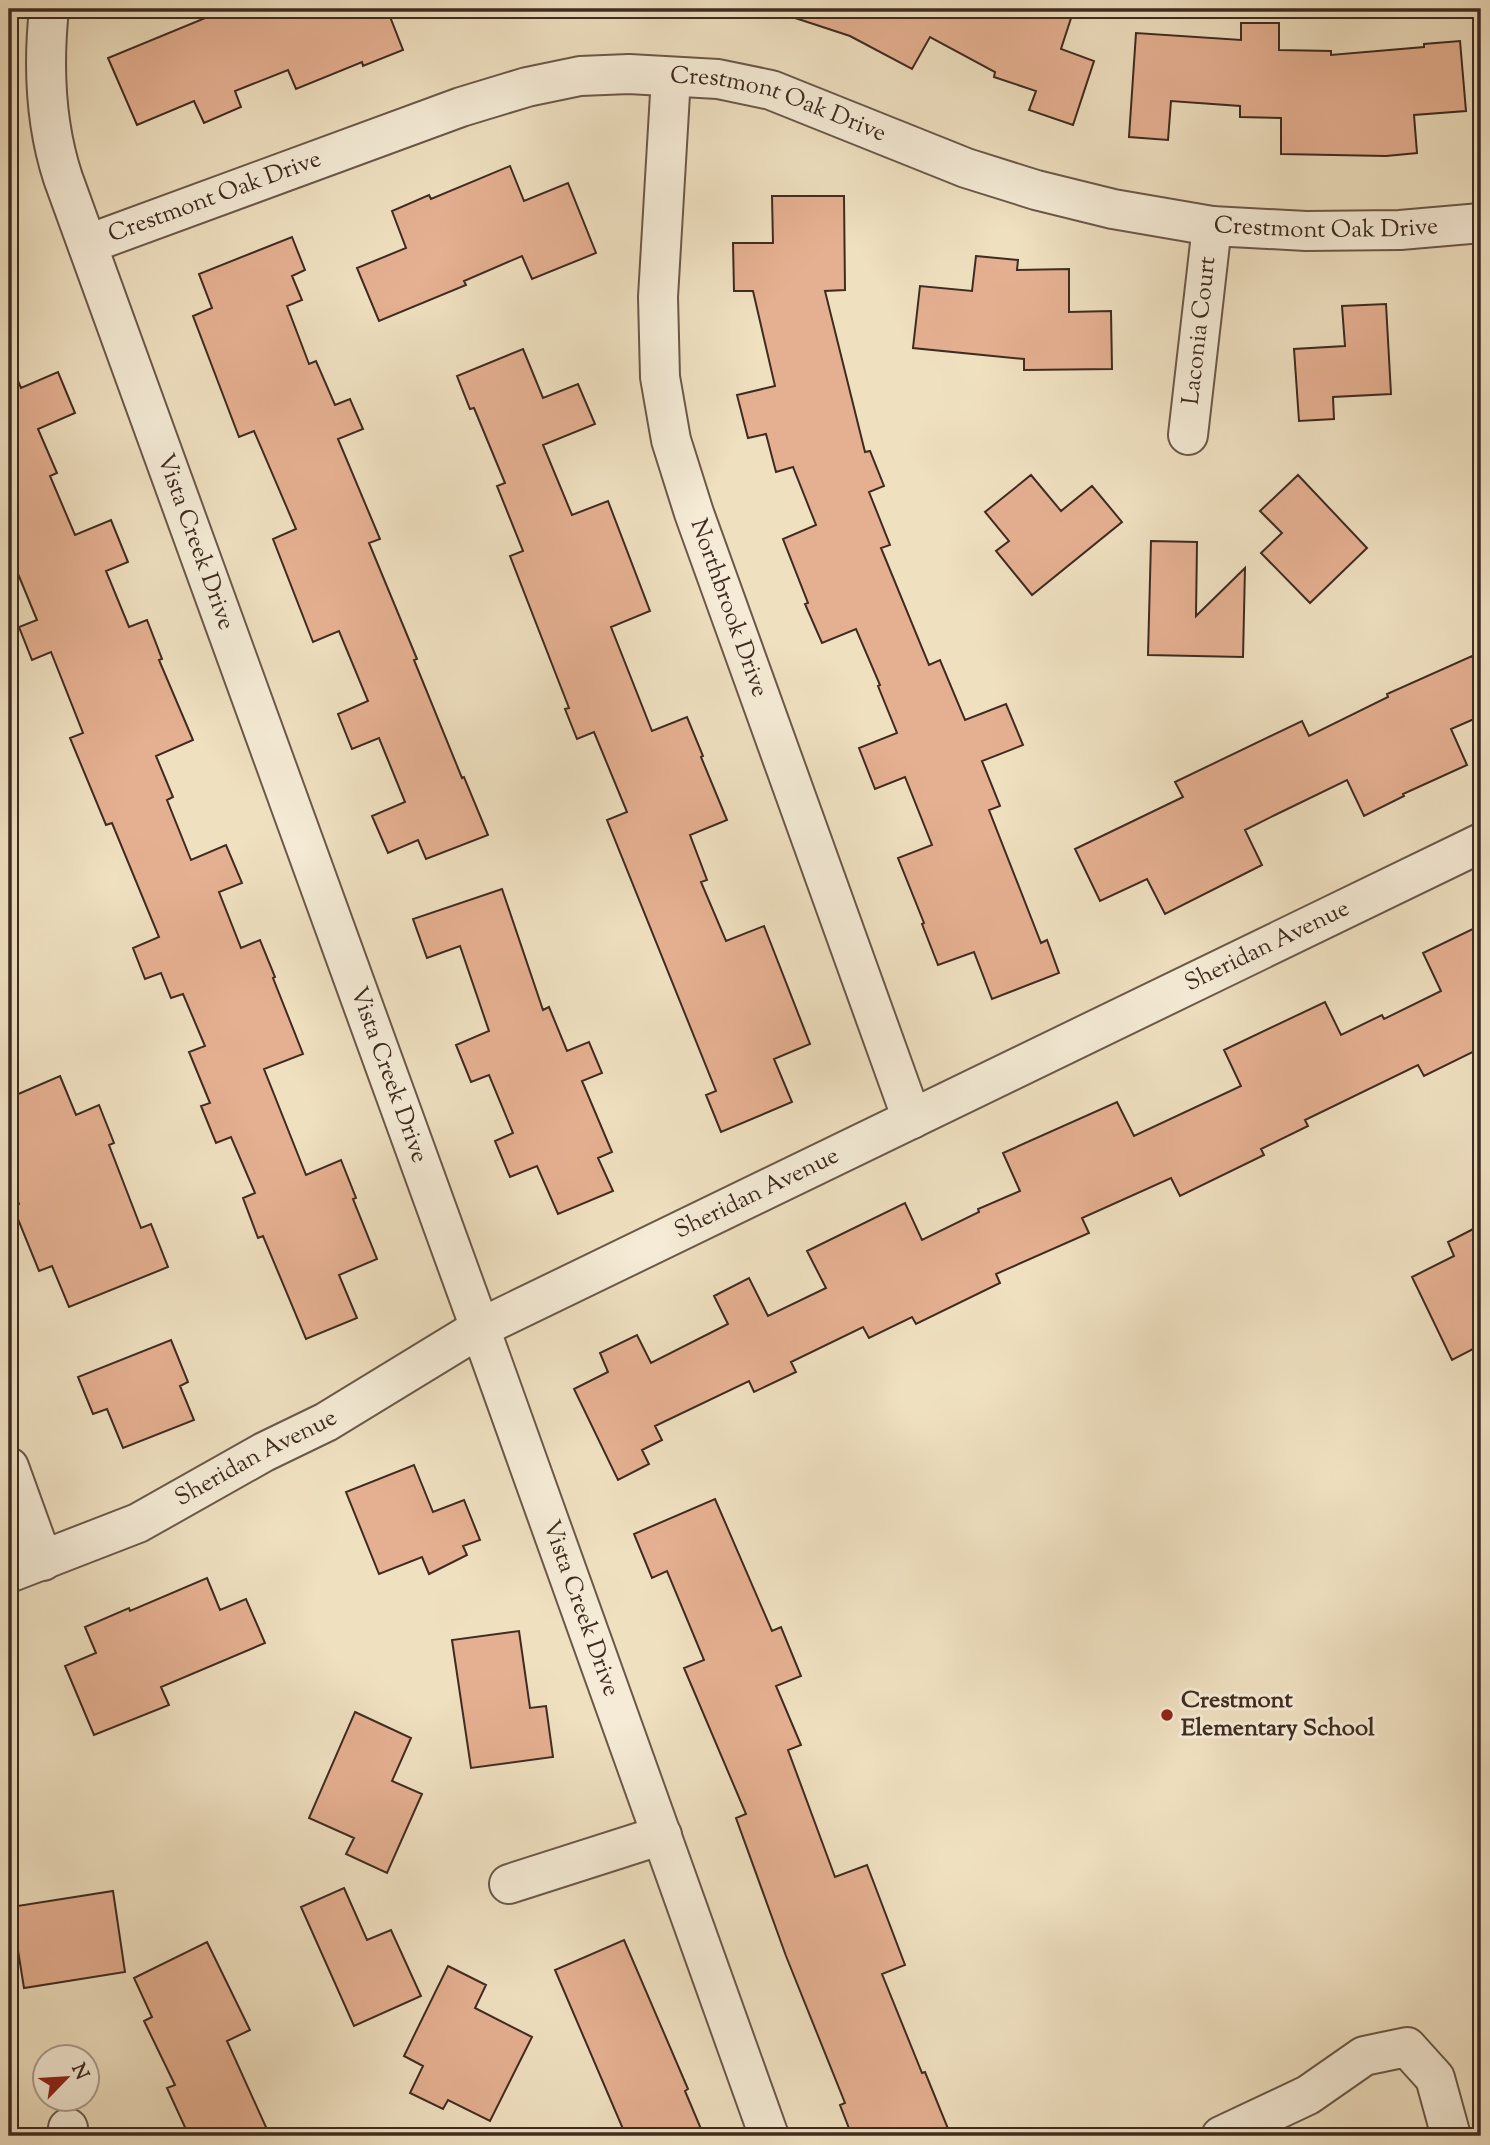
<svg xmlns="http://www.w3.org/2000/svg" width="1490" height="2145" viewBox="0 0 1490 2145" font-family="'Sorts Mill Goudy',serif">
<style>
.building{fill:#e5b091;stroke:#3f2b21;stroke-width:2}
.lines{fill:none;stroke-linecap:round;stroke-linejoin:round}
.minor-casing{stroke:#6b5849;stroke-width:42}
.minor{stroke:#f5ebd6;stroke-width:38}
.poi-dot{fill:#8f2418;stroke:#f5ebd6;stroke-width:2.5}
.labels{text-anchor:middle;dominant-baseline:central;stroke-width:6;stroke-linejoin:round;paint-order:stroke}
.street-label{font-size:24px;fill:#3f2b21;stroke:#f5ebd6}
.poi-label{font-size:24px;font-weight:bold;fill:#3f2b21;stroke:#f5ebd6;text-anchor:start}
</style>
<rect width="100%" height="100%" fill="#efe0c0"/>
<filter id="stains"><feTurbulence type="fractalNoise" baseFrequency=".00286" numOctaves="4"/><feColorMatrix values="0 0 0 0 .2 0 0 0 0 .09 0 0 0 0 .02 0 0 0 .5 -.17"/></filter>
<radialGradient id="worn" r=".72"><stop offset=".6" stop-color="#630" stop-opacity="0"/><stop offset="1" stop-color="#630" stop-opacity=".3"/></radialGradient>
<!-- building -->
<path class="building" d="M 227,9 L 387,9 L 403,50 L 363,66 L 362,62 L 296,89 L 288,70 L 235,91 L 241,107 L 204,123 L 194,101 L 137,125 L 108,58 Z
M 787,9 L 1074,9 L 1061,49 L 1094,61 L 1073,125 L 1029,110 L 1036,91 L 994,77 L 995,72 L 930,37 L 912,69 L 850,36 L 786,15 Z
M 1241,23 L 1279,23 L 1279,50 L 1331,51 L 1331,55 L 1424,47 L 1424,44 L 1460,41 L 1466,111 L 1414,115 L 1417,153 L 1386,156 L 1281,154 L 1281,118 L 1240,117 L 1240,106 L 1171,101 L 1168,140 L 1129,137 L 1136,33 L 1241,40 Z
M 510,166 L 524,201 L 568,183 L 596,253 L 532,279 L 522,256 L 464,281 L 466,285 L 379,321 L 357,268 L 406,248 L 392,211 L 429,195 L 431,199 Z
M 772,196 L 844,196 L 845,290 L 825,291 L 865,452 L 870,451 L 884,486 L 869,492 L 890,545 L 881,548 L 929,665 L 940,660 L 965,720 L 1006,704 L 1023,745 L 982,761 L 1000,806 L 989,810 L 1041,943 L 1047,940 L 1059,973 L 992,999 L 974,952 L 938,965 L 922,924 L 924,923 L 898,858 L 932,845 L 905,777 L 875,789 L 859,748 L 897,733 L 878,686 L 880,685 L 856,629 L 822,643 L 805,604 L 808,603 L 783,539 L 816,525 L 793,467 L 776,472 L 766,434 L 748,438 L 737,395 L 775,386 L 753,291 L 734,291 L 733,243 L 773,243 Z
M 292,237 L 305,270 L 292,276 L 302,300 L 287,306 L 309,364 L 316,361 L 335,405 L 350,399 L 363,429 L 338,439 L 380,539 L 369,543 L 417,659 L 414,660 L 462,778 L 464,777 L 488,835 L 426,859 L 418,840 L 388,853 L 372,816 L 405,802 L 379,738 L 352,749 L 338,714 L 368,701 L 339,631 L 313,642 L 273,539 L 296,529 L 254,431 L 239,437 L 193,316 L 212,308 L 199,274 Z
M 976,256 L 1018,260 L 1017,270 L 1069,269 L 1069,312 L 1111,311 L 1112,369 L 1024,370 L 1024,359 L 913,348 L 920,286 L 972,291 Z
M 1386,304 L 1391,394 L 1333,397 L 1334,419 L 1299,421 L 1294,349 L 1345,346 L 1342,306 Z
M 523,349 L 543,398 L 578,384 L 595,424 L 543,445 L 572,515 L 608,501 L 650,611 L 611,627 L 652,731 L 687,717 L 703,756 L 701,757 L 727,820 L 690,835 L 707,880 L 701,882 L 726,941 L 764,926 L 810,1044 L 774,1059 L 792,1102 L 721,1132 L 706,1095 L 716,1091 L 607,820 L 627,812 L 594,732 L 577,739 L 565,709 L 569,708 L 510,556 L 523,551 L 497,486 L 505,483 L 474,408 L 470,409 L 457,376 Z
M 9,360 L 21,388 L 58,372 L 75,413 L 38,429 L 57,473 L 50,476 L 75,535 L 111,520 L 128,562 L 106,571 L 129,627 L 147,620 L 162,659 L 159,660 L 193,740 L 156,756 L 173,797 L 167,800 L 191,860 L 226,845 L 242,883 L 219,892 L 241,948 L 260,940 L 275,977 L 273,978 L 303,1054 L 264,1069 L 306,1175 L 341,1160 L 356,1198 L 353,1199 L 377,1259 L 339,1275 L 357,1318 L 306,1339 L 263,1236 L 258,1238 L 243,1198 L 255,1193 L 231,1137 L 216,1143 L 201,1106 L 210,1103 L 189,1052 L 205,1046 L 183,994 L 171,998 L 161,973 L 145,979 L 133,948 L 159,937 L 112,823 L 106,825 L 70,738 L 83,733 L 51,652 L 32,660 L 19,627 L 37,620 L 9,552 Z
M 1031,475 L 1061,511 L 1092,486 L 1122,522 L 1032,595 L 996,551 L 1009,541 L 985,512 Z
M 1298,475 L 1367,548 L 1310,603 L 1261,553 L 1282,533 L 1260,511 Z
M 1151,541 L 1197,542 L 1196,616 L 1245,568 L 1243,657 L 1148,655 Z
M 1472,656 L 1481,677 L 1481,716 L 1451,729 L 1467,765 L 1403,794 L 1404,796 L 1364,816 L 1347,780 L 1275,815 L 1245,830 L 1262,865 L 1165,914 L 1147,879 L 1100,901 L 1075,849 L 1183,797 L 1175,782 L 1302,721 L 1309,736 L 1388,697 L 1387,694 Z
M 502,889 L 543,1010 L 549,1007 L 567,1051 L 589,1042 L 602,1073 L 582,1081 L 612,1152 L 598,1158 L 613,1191 L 558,1214 L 537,1166 L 510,1177 L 495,1141 L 513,1133 L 489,1075 L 471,1082 L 456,1045 L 489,1031 L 460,946 L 427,958 L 413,919 Z
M 1481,925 L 1481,1048 L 1424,1076 L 1418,1065 L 1305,1120 L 1308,1126 L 1261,1149 L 1264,1155 L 1180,1196 L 1171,1178 L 1082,1218 L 1089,1233 L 996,1274 L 1000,1283 L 916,1324 L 912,1317 L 869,1338 L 863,1327 L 791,1362 L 796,1372 L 754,1392 L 749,1381 L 655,1426 L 662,1440 L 642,1450 L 649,1464 L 618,1480 L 574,1389 L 608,1372 L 600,1353 L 637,1335 L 651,1363 L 728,1324 L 714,1296 L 749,1278 L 768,1316 L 826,1288 L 807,1251 L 905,1203 L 922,1240 L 979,1212 L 978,1209 L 1020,1191 L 1003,1153 L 1117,1102 L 1134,1136 L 1241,1086 L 1224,1050 L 1325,1002 L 1341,1035 L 1382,1015 L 1384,1019 L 1441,991 L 1423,953 Z
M 60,1076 L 76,1115 L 99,1105 L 114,1143 L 109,1145 L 141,1228 L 151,1224 L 168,1267 L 69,1307 L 52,1266 L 39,1271 L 13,1207 L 19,1204 L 9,1179 L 9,1098 Z
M 1481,1225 L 1481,1345 L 1452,1360 L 1412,1277 L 1454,1256 L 1448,1242 Z
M 171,1340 L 188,1382 L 180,1386 L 194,1420 L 123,1448 L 107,1409 L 93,1414 L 78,1377 Z
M 414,1465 L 433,1512 L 464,1500 L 480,1540 L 463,1546 L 467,1555 L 429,1574 L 422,1557 L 379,1574 L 346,1492 Z
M 715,1499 L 772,1631 L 781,1627 L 801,1676 L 776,1686 L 801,1745 L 788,1750 L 835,1877 L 867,1865 L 905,1965 L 882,1974 L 922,2073 L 925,2072 L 951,2136 L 852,2136 L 840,2105 L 845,2103 L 786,1956 L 736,1818 L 746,1814 L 684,1668 L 704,1660 L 667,1571 L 652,1578 L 634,1534 Z
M 207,1578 L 220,1610 L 246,1599 L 265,1643 L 161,1687 L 169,1705 L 94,1735 L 65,1666 L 96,1653 L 85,1627 L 129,1608 L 130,1611 Z
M 519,1631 L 530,1708 L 546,1706 L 553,1757 L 471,1768 L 452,1640 Z
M 355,1712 L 411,1738 L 392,1781 L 422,1794 L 387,1873 L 346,1854 L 354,1838 L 309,1818 Z
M 344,1888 L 367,1940 L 391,1930 L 421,1996 L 354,2026 L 301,1907 Z
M 113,1891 L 125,1972 L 24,1988 L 11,1907 Z
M 624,1940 L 688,2089 L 685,2091 L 704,2136 L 626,2136 L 555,1970 Z
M 207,1942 L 250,2030 L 227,2041 L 270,2136 L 189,2136 L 167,2088 L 175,2085 L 144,2021 L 152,2017 L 134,1978 Z
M 448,1966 L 486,1985 L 475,2008 L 532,2037 L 490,2121 L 448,2100 L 443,2109 L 410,2093 L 423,2066 L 404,2056 Z"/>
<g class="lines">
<!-- minor casing -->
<g class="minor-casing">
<g id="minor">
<path id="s1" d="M 49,9 C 43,66 45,123 63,178 L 480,1328 L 769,2136"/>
<path id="s2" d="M 671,77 L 658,297 L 660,377 L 671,440 L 694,513 L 912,1119"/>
<path id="s3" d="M 88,244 L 461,107 L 527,87 L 580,76 L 629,74 L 718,79 L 771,90 L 966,168 L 1036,190 L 1113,209 L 1212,226 L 1306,231 L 1400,230 L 1481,223"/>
<path id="s4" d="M 1188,435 L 1212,226"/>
<path d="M 9,1467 L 43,1561"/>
<path id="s5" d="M 9,1573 L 138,1523 L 264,1452 L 326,1422 L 480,1328 L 1481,843"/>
<path d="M 509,1884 L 662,1835"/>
<path d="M 67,2136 L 68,2128"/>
<path d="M 1221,2136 L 1308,2095 L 1364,2056 L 1407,2047 L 1435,2078 L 1451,2136"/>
</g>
</g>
<!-- minor -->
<use href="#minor" class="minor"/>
</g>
<!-- markers -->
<circle class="poi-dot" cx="1167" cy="1715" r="7"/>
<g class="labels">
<!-- street labels -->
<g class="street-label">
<text stroke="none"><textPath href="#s3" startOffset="723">Crestmont Oak Drive</textPath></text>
<text stroke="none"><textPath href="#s3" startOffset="135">Crestmont Oak Drive</textPath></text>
<text stroke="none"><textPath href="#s3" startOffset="1290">Crestmont Oak Drive</textPath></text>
<text stroke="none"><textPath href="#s4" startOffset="105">Laconia Court</textPath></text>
<text stroke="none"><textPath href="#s1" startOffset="558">Vista Creek Drive</textPath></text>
<text stroke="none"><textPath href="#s2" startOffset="542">Northbrook Drive</textPath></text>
<text stroke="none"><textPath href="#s5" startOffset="1407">Sheridan Avenue</textPath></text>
<text stroke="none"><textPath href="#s1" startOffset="1125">Vista Creek Drive</textPath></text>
<text stroke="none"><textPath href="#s5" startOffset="840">Sheridan Avenue</textPath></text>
<text stroke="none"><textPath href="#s5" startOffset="273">Sheridan Avenue</textPath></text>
<text stroke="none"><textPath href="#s1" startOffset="1692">Vista Creek Drive</textPath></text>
</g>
<!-- poi labels -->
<g class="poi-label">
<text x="1181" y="1701">Crestmont<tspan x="1181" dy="28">Elementary School</tspan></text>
</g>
</g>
<!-- margin -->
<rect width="1490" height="2145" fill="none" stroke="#efe0c0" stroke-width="35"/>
<rect x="10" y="10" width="1469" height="2124" fill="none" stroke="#3f2b21" stroke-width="3.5"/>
<rect x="18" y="18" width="1455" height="2110" fill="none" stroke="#3f2b21" stroke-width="2"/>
<!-- north arrow -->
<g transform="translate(66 2078) rotate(65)"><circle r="33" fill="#f5ebd6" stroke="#ac9e8e" stroke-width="2"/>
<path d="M0-5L12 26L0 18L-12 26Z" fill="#8f2418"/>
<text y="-10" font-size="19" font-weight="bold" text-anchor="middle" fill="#3f2b21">N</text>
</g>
<rect width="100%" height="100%" filter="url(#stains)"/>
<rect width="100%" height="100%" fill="url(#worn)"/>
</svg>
